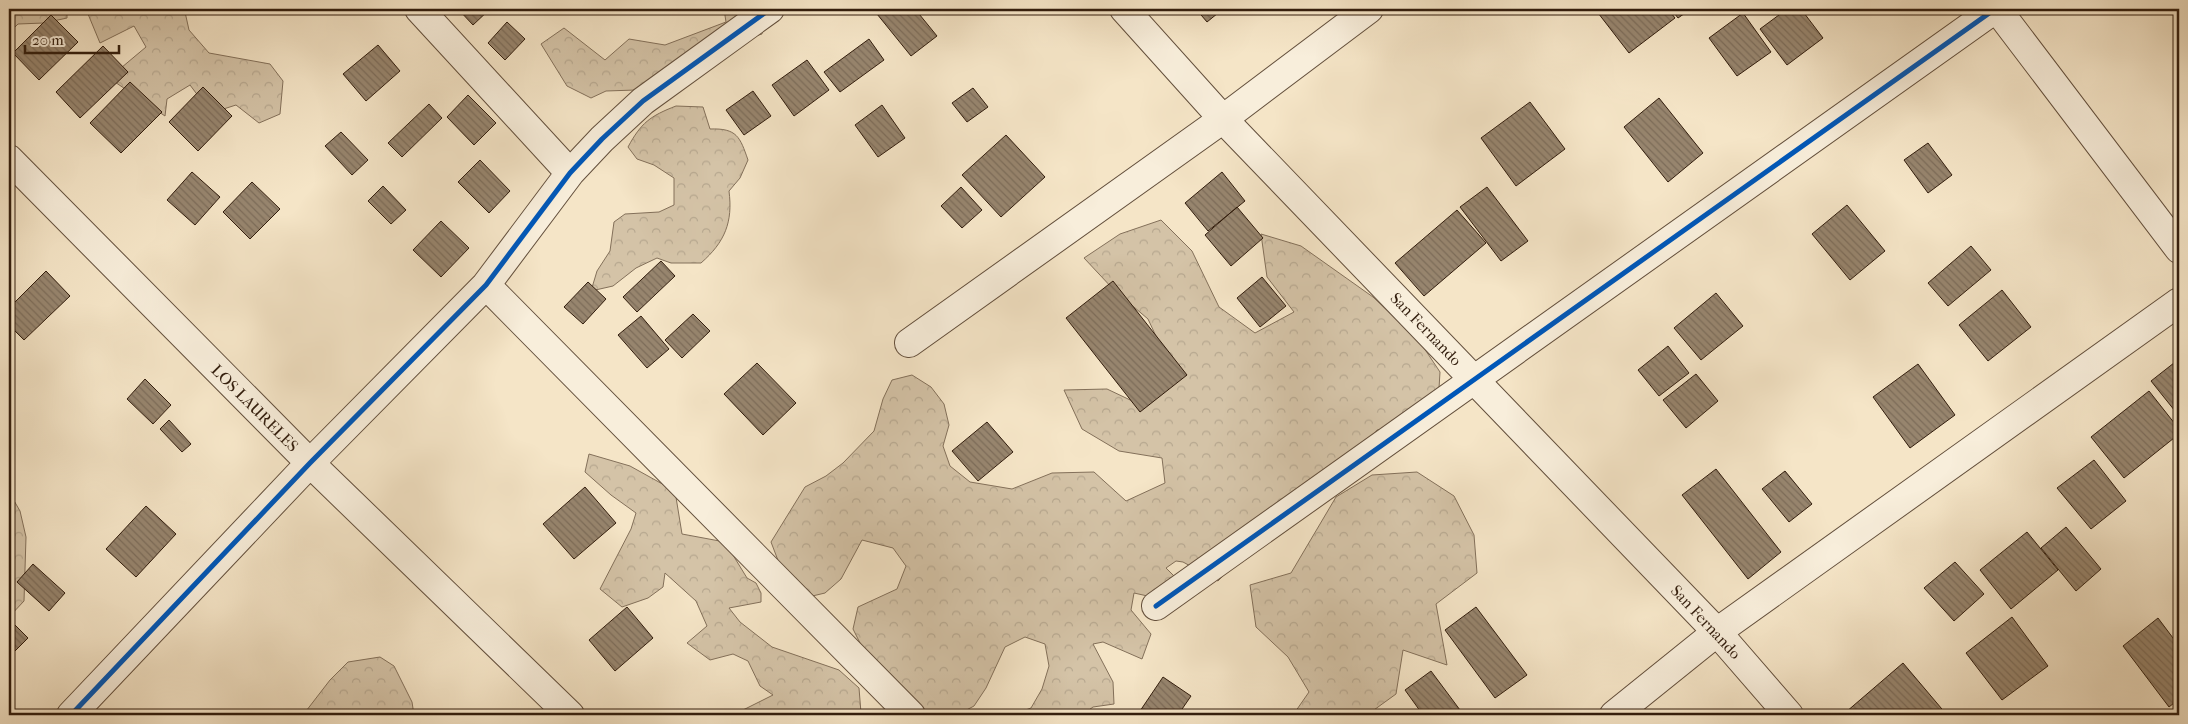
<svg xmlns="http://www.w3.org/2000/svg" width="2188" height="724" viewBox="0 0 2188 724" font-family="'IM FELL French Canon',serif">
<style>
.forest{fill:url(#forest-crowns);stroke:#83705a}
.building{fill:url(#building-back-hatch);stroke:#321d0d}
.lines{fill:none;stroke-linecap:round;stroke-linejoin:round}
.minor-casing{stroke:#634f3c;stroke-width:30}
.minor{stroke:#f8eedb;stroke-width:28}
.cycleway-casing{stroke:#f8eedb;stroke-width:8}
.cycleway{stroke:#0057b8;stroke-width:5}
.labels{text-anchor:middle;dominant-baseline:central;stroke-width:4.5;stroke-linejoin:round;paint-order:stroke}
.street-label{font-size:16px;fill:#321d0d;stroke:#f8eedb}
</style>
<defs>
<pattern id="forest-crowns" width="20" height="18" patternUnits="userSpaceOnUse" patternTransform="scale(1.25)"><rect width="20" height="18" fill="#d4c3a7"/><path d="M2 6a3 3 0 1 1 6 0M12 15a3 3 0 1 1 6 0" fill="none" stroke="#b6a78f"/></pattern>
<pattern id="building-back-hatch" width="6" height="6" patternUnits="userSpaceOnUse" patternTransform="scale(1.25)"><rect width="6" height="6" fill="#97856e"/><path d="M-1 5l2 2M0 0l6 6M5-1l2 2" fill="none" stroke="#7c6c59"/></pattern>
</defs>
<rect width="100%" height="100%" fill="#f5e5c7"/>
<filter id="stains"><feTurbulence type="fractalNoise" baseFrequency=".004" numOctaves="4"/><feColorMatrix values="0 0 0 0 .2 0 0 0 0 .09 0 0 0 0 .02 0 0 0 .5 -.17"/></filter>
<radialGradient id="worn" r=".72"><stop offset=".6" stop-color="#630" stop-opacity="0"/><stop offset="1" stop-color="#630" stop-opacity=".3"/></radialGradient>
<!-- forest -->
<path class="forest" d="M 9,9 L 67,9 L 67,18 L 44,23 L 18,24 L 9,33 Z
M 88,9 L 188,9 L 185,12 L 189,30 L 209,53 L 270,64 L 283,81 L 280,114 L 259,123 L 236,105 L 211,113 L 190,85 L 167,99 L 165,116 L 109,78 L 146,47 L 134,26 L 100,43 L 88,14 Z
M 724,9 L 766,9 L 762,34 L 730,44 L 636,90 L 606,91 L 591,98 L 567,86 L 541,44 L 564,28 L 605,60 L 629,39 L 665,45 L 726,22 Z
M 676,106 L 703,107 L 710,129 C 737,128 740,137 748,160 L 740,178 L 729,191 C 733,222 725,242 701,263 L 671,263 L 657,258 L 636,268 L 613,286 L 591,291 L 597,271 L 610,251 L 614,222 L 625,214 L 659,212 L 674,205 L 674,178 L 654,165 L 637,159 L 628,147 C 641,123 650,116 676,106 Z
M 1161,220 L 1192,251 L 1219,307 L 1255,333 L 1294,312 L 1267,277 L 1261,234 L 1301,246 L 1373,297 L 1420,342 L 1440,372 L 1438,405 L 1390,428 L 1377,430 L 1355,459 L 1335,461 L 1218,581 L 1183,562 L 1176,561 L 1166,568 L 1175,577 L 1152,597 L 1134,593 L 1131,610 L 1151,634 L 1142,659 L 1103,642 L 1093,644 L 1113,682 L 1114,704 L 1093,707 L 1082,715 L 1012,715 L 1031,708 L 1042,689 L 1049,666 L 1045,644 L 1025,637 L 1005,647 L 986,688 L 974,706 L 957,715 L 944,715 L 925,711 L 906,698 L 863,649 L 853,629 L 858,607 L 897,589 L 906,566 L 893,548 L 862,540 L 841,579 L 825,593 L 804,598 L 779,563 L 771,542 L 805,487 L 826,476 L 843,463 L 874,431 L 883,399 L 892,380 L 912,375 L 931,387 L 944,404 L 949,425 L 943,446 L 950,466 L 970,482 L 1012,489 L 1052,473 L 1094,472 L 1126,501 L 1165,483 L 1162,458 L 1119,451 L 1082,429 L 1064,390 L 1107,389 L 1145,407 L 1175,377 L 1148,319 L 1114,290 L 1084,258 L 1120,234 Z
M 589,454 L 630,466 L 675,491 L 682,534 L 725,542 L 747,578 L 756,583 L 761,593 L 761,602 L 729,608 L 740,622 L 772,647 L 839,670 L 859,688 L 861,713 L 858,715 L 738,715 L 739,712 L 773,695 L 760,686 L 748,661 L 733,654 L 710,660 L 687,643 L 707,626 L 696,601 L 665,573 L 663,587 L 648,598 L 622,607 L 600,589 L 631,529 L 636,513 L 611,495 L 585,472 Z
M 1417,472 L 1454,496 L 1474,535 L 1477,573 L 1436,604 L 1447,665 L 1403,650 L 1396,694 L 1367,715 L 1293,715 L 1309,692 L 1288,657 L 1256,627 L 1250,585 L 1291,573 L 1336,497 L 1372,475 Z
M 9,492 L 20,511 L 26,537 L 24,601 L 9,617 Z
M 380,657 L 394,666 L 412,702 L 414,715 L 303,715 L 330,680 L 348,662 Z"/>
<!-- building -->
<path class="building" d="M 458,9 L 490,9 L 473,25 Z
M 883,9 L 915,9 L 937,36 L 911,56 L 877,14 Z
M 1196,9 L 1223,9 L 1207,22 Z
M 1595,9 L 1668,9 L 1675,18 L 1629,53 Z
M 1671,9 L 1691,9 L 1678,18 Z
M 1787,9 L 1801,9 L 1823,38 L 1787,65 L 1760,29 Z
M 1743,13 L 1771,52 L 1737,76 L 1709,38 Z
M 51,15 L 78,42 L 39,80 L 13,53 Z
M 507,22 L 525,39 L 505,60 L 488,43 Z
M 869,39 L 884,60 L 840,92 L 824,72 Z
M 378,45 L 400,71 L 366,101 L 343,74 Z
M 103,46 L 128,72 L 80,118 L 56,92 Z
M 807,60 L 829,90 L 794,116 L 772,85 Z
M 130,82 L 162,112 L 121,153 L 90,123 Z
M 203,87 L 232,116 L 198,151 L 169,122 Z
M 973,88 L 988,107 L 967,122 L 952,103 Z
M 753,91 L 771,116 L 744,135 L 726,110 Z
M 468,95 L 496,123 L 474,145 L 447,117 Z
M 1659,98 L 1703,153 L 1668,182 L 1624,127 Z
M 1530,102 L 1565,149 L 1516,186 L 1481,138 Z
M 429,104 L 442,118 L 402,157 L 388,143 Z
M 882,105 L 905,138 L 878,157 L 855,125 Z
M 341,132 L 368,160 L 352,175 L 325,146 Z
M 1006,135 L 1045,177 L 1001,217 L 962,175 Z
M 1928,143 L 1952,175 L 1928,193 L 1904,160 Z
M 480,160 L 510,191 L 489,213 L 458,182 Z
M 192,172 L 220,197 L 195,225 L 167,200 Z
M 1222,172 L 1245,201 L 1208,231 L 1185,203 Z
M 252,182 L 280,209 L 250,239 L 223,212 Z
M 383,186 L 406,210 L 391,224 L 368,201 Z
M 961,187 L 982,210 L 962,228 L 941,206 Z
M 1487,187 L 1528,241 L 1501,261 L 1460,207 Z
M 1847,205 L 1885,251 L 1850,280 L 1812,234 Z
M 1237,207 L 1263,238 L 1231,266 L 1205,235 Z
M 1457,210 L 1486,243 L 1424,296 L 1395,263 Z
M 441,221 L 469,248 L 441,277 L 413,250 Z
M 1971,246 L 1991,270 L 1948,306 L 1928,283 Z
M 661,261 L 675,276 L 637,312 L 623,297 Z
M 46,271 L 70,296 L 24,340 L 9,325 L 9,308 Z
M 1262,277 L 1286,306 L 1260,327 L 1237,298 Z
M 1113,281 L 1187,375 L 1140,412 L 1066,318 Z
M 588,282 L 606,299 L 583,324 L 564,307 Z
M 2002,290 L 2031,327 L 1988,361 L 1959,325 Z
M 1716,293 L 1743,326 L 1701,360 L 1674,328 Z
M 693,314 L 710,331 L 682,358 L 665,340 Z
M 641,316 L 669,349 L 647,368 L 618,335 Z
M 1668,346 L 1689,373 L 1659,396 L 1638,370 Z
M 2179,359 L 2179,416 L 2151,381 Z
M 757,363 L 796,403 L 763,435 L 724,394 Z
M 1918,364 L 1955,415 L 1910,448 L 1873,397 Z
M 1696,374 L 1718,401 L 1686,428 L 1663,400 Z
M 145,379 L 171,405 L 153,424 L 127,399 Z
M 2149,391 L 2179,429 L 2179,434 L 2124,478 L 2091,437 Z
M 169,420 L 191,444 L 182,452 L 160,429 Z
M 987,422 L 1013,452 L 978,481 L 952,451 Z
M 2094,460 L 2126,501 L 2091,529 L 2057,488 Z
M 1716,469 L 1781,552 L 1748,579 L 1682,495 Z
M 1785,471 L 1812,504 L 1789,522 L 1762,489 Z
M 585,487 L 616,523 L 574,559 L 543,524 Z
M 146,506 L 176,534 L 136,577 L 106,549 Z
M 2066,527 L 2101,569 L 2076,591 L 2041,548 Z
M 2027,532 L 2058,570 L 2011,609 L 1980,570 Z
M 1955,562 L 1984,594 L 1954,621 L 1924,588 Z
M 33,564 L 65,593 L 49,611 L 17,582 Z
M 627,607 L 653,638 L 615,671 L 589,640 Z
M 1476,607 L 1527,675 L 1495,698 L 1445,630 Z
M 2012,617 L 2048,666 L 2002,700 L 1966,653 Z
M 2158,618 L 2179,646 L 2179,699 L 2169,707 L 2123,646 Z
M 9,619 L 28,638 L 9,657 Z
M 1903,663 L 1947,715 L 1849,715 L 1846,712 Z
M 1431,671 L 1460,710 L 1453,715 L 1423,715 L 1405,690 Z
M 1163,677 L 1191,696 L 1178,715 L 1147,715 L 1140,711 Z"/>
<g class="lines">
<!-- minor casing -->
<g class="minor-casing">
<path id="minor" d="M 419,9 L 570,173
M 1124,9 L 1223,119 L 1717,632 L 1789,715
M 1997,9 L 2179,249
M 9,159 L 310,463 L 570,715
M 486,285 L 911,715
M 909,343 L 1223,119 L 1369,9
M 1156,606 L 1995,9
M 71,715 L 310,463 L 486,285 L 570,173 L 602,139 L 643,101 L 770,9
M 1614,715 L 1717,632 L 2179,302"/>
</g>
<!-- minor -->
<use href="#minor" class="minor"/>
<!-- cycleway casing -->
<g class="cycleway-casing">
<path id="cycleway" d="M 1156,606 L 1995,9
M 71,715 L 310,463 L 486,285 L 570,173 L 602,139 L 643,101 L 770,9"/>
</g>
<!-- cycleway -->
<use href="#cycleway" class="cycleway"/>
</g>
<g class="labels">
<!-- street labels -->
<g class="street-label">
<text transform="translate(1426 329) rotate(46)">San Fernando</text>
<text transform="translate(255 408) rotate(45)">LOS LAURELES</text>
<text transform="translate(1706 622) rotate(47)">San Fernando</text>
</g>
</g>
<!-- margin -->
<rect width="2188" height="724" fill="none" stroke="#f5e5c7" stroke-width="30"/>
<rect x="10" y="10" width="2168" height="704" fill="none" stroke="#321d0d" stroke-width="2.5"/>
<rect x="15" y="15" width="2158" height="694" fill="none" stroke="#321d0d"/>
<!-- scale -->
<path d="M25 45v8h94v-8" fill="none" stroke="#321d0d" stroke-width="2.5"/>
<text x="32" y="45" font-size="15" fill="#321d0d" stroke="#f8eedb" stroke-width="4" paint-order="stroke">20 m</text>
<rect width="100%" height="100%" filter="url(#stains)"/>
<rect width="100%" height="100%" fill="url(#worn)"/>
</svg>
